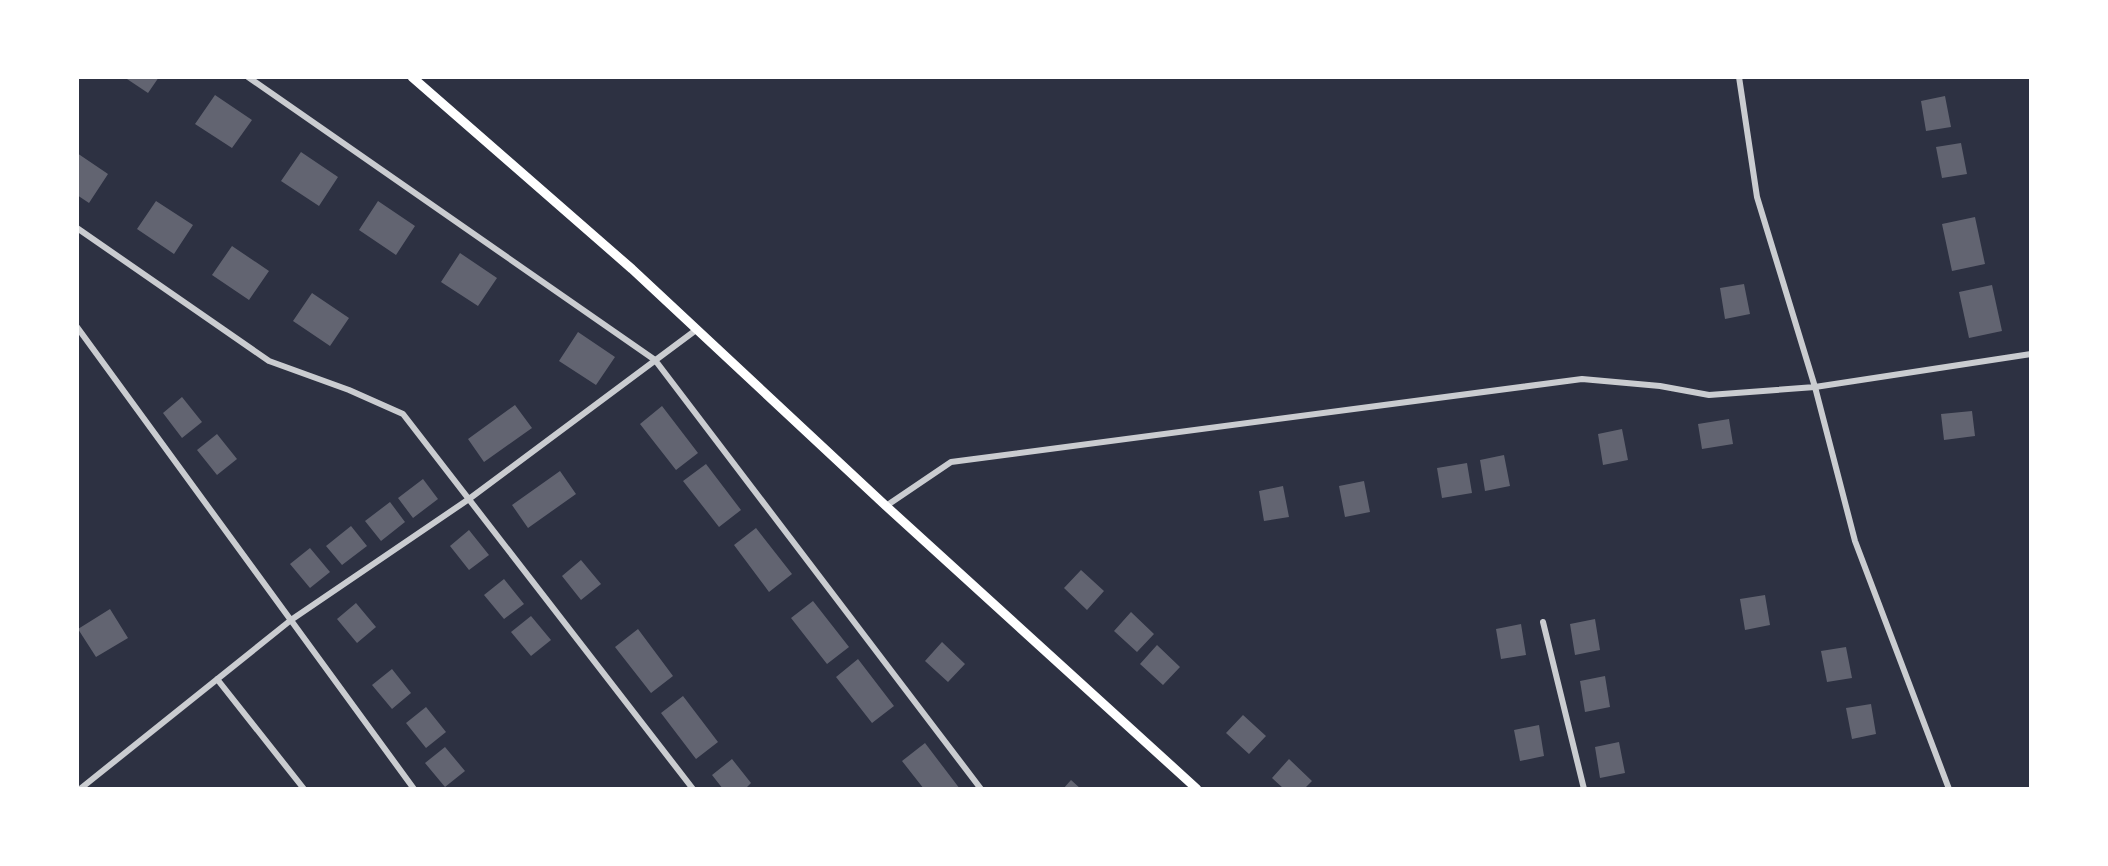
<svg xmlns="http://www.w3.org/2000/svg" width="2108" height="866" viewBox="0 0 2108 866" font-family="'Open Sans',sans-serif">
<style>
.building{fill:#626471}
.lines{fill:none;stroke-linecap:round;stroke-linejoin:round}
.minor{stroke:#caccd0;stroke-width:6}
.secondary{stroke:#fff;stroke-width:9}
</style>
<rect width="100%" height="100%" fill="#2d3142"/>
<!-- building -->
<path class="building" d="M 124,77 L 159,77 L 148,93 Z
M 215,95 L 252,120 L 232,148 L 195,124 Z
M 1945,96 L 1951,127 L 1926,131 L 1921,101 Z
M 1961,143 L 1967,174 L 1942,178 L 1936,147 Z
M 301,152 L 338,177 L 319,206 L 281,181 Z
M 77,153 L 108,174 L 89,203 L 77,195 Z
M 156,201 L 193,225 L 174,254 L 137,229 Z
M 378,201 L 415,226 L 396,255 L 359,230 Z
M 1975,217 L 1985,264 L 1952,271 L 1942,224 Z
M 232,246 L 269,271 L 249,300 L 212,275 Z
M 460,253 L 497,278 L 478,306 L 441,282 Z
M 1744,284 L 1750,314 L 1725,319 L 1720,288 Z
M 1992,285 L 2002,331 L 1969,338 L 1959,292 Z
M 312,293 L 349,318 L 330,346 L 293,321 Z
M 578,332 L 615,357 L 596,385 L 559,361 Z
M 182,397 L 202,422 L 182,438 L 163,413 Z
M 515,405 L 532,428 L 484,462 L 468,439 Z
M 662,406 L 698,453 L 676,470 L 640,424 Z
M 1972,411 L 1975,436 L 1944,440 L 1941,414 Z
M 1729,419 L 1733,444 L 1702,449 L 1698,424 Z
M 1622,429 L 1628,460 L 1603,465 L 1598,434 Z
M 217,434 L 237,459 L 217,475 L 197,450 Z
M 1504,455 L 1510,486 L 1485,491 L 1480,460 Z
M 1467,463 L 1472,493 L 1442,498 L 1437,468 Z
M 706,464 L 741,510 L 719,527 L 683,481 Z
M 560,471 L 576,494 L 528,528 L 512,505 Z
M 423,479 L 438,499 L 413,518 L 398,498 Z
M 1364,481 L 1370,512 L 1345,517 L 1339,486 Z
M 1283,486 L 1289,517 L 1264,521 L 1259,491 Z
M 390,502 L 405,522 L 381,541 L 365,521 Z
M 351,526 L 367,546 L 342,565 L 326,546 Z
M 756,528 L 792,574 L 769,592 L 734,545 Z
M 469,530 L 489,555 L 469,570 L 450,546 Z
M 310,548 L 330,572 L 310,588 L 290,564 Z
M 581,560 L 601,584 L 581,600 L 562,576 Z
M 1081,570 L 1104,591 L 1087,610 L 1064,588 Z
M 504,579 L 524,604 L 504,619 L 484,595 Z
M 1765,595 L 1770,625 L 1745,630 L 1740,599 Z
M 813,601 L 849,647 L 827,664 L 791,618 Z
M 356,603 L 376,627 L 357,643 L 337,619 Z
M 110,609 L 128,638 L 96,657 L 78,629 Z
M 1131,612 L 1154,634 L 1137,652 L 1114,631 Z
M 531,616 L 551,640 L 531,656 L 511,632 Z
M 1595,619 L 1600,650 L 1575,655 L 1570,624 Z
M 1521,624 L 1526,655 L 1501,659 L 1496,629 Z
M 638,629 L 673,676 L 651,693 L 615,647 Z
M 942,642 L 965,664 L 948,682 L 925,661 Z
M 1157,645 L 1180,667 L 1163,685 L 1140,664 Z
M 1846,647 L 1852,678 L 1827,682 L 1821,651 Z
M 858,659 L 894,706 L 872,723 L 836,677 Z
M 392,669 L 411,693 L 392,709 L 372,685 Z
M 1605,676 L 1610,707 L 1585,712 L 1580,681 Z
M 683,696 L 718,742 L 696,759 L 661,713 Z
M 1871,704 L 1876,734 L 1852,739 L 1846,708 Z
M 426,707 L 446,732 L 426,748 L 406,723 Z
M 1243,715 L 1266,736 L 1249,754 L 1226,733 Z
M 1539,725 L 1544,756 L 1520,761 L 1514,730 Z
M 1619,742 L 1625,773 L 1600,778 L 1595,747 Z
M 925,743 L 960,789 L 924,789 L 902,761 Z
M 445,747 L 465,771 L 445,787 L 425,763 Z
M 732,759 L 751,783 L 745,789 L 723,789 L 712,775 Z
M 1289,759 L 1312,781 L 1304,789 L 1284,789 L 1272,778 Z
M 1071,780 L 1081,789 L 1063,789 Z"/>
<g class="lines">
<!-- minor -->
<path class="minor" d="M 248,77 L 655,360 L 981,789
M 1739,77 L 1757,197 L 1815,387 L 1855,541 L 1949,789
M 77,228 L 269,361 L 349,390 L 403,414 L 693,789
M 77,327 L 414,789
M 886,506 L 951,462 L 1582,379 L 1660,386 L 1709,395 L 1815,387 L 2031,354
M 1543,622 L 1584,789
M 217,679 L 304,789
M 80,789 L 291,620 L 469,499 L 696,330"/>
<!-- secondary -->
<path class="secondary" d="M 412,77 L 632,269 L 886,506 L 1197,789"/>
</g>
<!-- border -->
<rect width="2108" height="866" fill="none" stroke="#ffffff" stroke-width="158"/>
</svg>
